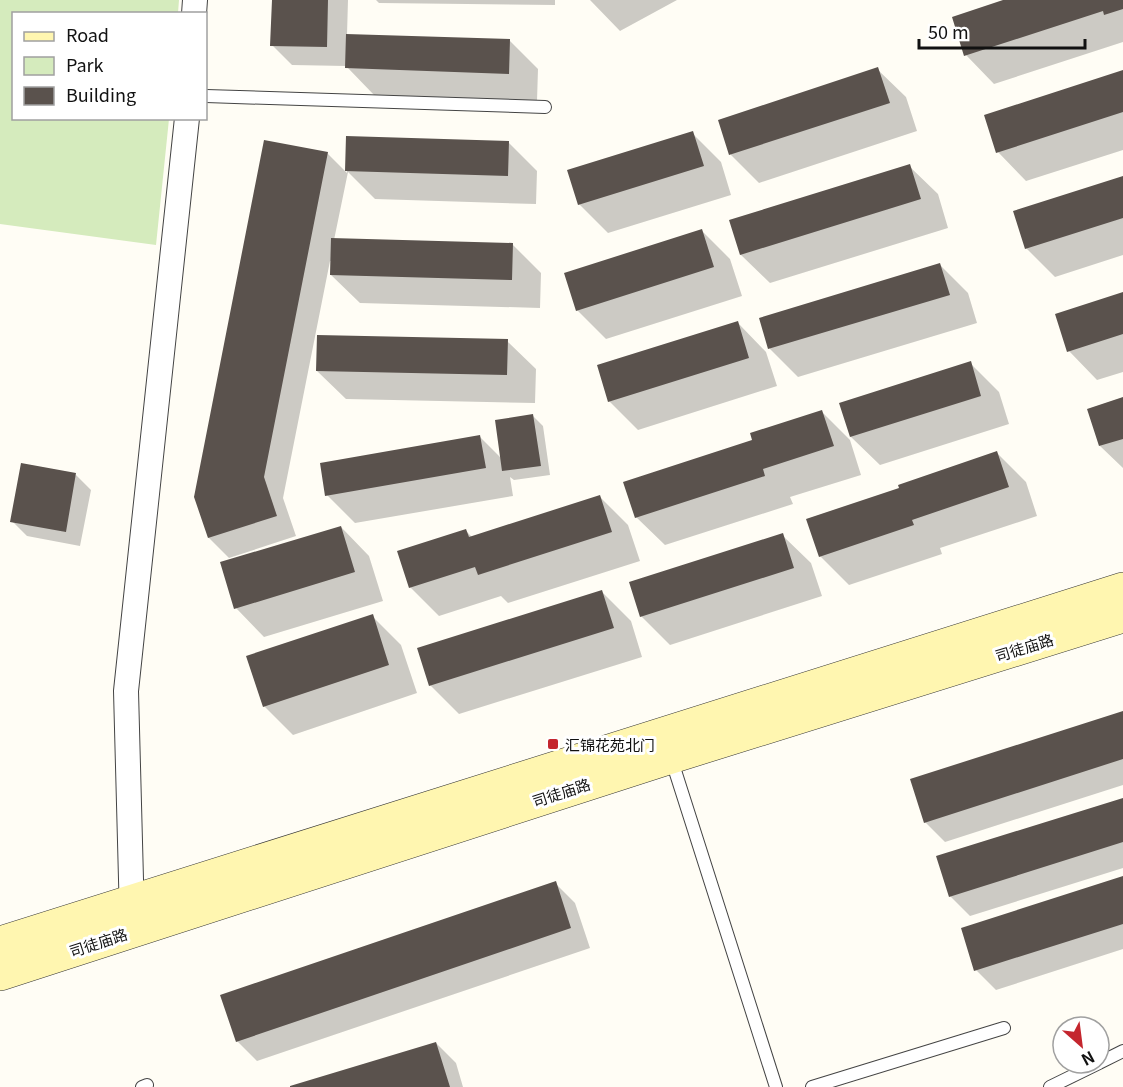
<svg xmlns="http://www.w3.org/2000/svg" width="1123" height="1087" viewBox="0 0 1123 1087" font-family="Georgia,'Noto Sans SC',serif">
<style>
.green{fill:#d5ebbd}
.shadow{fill:#0003}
.building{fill:#5a524d}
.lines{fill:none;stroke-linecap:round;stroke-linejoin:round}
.lane-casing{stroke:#444;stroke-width:14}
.street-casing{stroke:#444;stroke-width:26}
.secondary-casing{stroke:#333;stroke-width:34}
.lane{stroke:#fff;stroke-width:12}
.street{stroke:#fff;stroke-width:24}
.secondary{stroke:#fff6b0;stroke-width:33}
.poi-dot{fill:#c4262e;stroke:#fff;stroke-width:2}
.labels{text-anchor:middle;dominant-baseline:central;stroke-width:6;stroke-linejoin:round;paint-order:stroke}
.street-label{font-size:15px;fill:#111;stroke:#fff}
.poi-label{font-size:15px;fill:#111;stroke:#fff;text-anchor:start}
</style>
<rect width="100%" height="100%" fill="#fffdf5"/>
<!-- green -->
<path class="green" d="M 0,0 L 179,0 L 178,13 L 14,14 L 14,118 L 169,119 L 156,245 L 0,224 Z"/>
<!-- shadow -->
<path class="shadow" d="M 273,0 L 348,0 L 347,35 L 509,40 L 538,69 L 537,101 L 375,96 L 346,66 L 292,65 L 272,45 Z
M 376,0 L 555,0 L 555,5 L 379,3 Z
M 590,0 L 677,0 L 620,31 Z
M 1008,0 L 1123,0 L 1123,42 L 994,84 L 966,55 Z
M 877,69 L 906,97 L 917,131 L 759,183 L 731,155 L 719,121 Z
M 1123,72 L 1123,150 L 1026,181 L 998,152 Z
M 692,133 L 721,162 L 731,195 L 608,233 L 579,204 Z
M 348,138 L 508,142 L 537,171 L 536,204 L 375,199 L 348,172 L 334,240 L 512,244 L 541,273 L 540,308 L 360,303 L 331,275 L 332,261 L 330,261 L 283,498 L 296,536 L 229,558 L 209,538 L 327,153 L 347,173 Z
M 909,166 L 938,194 L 948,228 L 770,283 L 741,255 L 731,221 Z
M 1123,178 L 1123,255 L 1055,277 L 1026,248 Z
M 702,231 L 730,259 L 742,296 L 606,339 L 577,310 Z
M 940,265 L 968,293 L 977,323 L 798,377 L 770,349 L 761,319 Z
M 1123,293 L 1123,372 L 1097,380 L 1069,351 L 1057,315 Z
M 738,323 L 766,352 L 777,386 L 638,430 L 609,401 Z
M 507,341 L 536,369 L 535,403 L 346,399 L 317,371 Z
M 970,363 L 999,392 L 1009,424 L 880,465 L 851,437 L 841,404 Z
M 1123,399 L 1123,468 L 1100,446 Z
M 822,412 L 850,440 L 861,475 L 790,497 L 793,504 L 665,545 L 636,517 Z
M 533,416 L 543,426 L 550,475 L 514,480 L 510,477 L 513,496 L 355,523 L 327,495 L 480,437 L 502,459 Z
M 997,453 L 1026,482 L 1037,516 L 940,548 L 942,554 L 849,585 L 820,556 L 901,489 Z
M 76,475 L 91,490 L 80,546 L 27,536 L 12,521 Z
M 600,497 L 628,525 L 640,561 L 508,603 L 501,596 L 439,616 L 410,587 L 466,531 L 473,538 Z
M 341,527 L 369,556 L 383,601 L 264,637 L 236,608 Z
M 782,535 L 811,563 L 822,596 L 670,645 L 641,616 Z
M 602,592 L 631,621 L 642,657 L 459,714 L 430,685 Z
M 372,616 L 401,645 L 417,693 L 293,735 L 264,706 Z
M 1123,713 L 1123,785 L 945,842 L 925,822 Z
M 1123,799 L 1123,868 L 970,916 L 950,896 Z
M 1123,877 L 1123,949 L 996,990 L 976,970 Z
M 555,883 L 575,903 L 590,948 L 257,1061 L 237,1041 Z
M 436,1043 L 456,1063 L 463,1087 L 293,1087 Z"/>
<!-- building -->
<path class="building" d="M 272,0 L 328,0 L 327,47 L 270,46 Z
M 1003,0 L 1123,0 L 1123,9 L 1104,15 L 1103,11 L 964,56 L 952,17 Z
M 346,34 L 510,39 L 509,74 L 345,68 Z
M 878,67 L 890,103 L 729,155 L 718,120 Z
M 1123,70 L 1123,112 L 996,153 L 984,115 Z
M 693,131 L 704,166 L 578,205 L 567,170 Z
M 346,136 L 509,141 L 508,176 L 345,171 Z
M 264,140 L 328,152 L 264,477 L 277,516 L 208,538 L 194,497 Z
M 910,164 L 921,199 L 740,255 L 729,220 Z
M 1123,176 L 1123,218 L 1025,249 L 1013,211 Z
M 702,229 L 714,267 L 576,311 L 564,273 Z
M 331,238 L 513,243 L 512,280 L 330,275 Z
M 940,263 L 950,295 L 768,349 L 759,318 Z
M 1123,292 L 1123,334 L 1067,352 L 1055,314 Z
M 738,321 L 749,358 L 608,402 L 597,365 Z
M 317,335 L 508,339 L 507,375 L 316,371 Z
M 971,361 L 981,396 L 850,437 L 839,403 Z
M 1123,397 L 1123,439 L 1099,446 L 1087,409 Z
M 822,410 L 834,446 L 763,469 L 765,476 L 635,518 L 623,482 L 752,440 L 750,433 Z
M 533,414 L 541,466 L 502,471 L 495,420 Z
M 480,435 L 486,468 L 325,496 L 320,463 Z
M 997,451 L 1009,487 L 912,520 L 914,525 L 819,557 L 806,519 L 899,488 L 898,485 Z
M 21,463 L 76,473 L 66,532 L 10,522 Z
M 600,495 L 612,532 L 478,575 L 475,567 L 409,588 L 397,551 L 466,529 L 469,537 Z
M 341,526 L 355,572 L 234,609 L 220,562 Z
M 783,533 L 794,568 L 640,617 L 629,582 Z
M 602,590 L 614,628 L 429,686 L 417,648 Z
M 373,614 L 389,665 L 263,707 L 246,656 Z
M 1123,711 L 1123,759 L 924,823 L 910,779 Z
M 1123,798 L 1123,842 L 949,897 L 936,856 Z
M 1123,876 L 1123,924 L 974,971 L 961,928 Z
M 556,881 L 571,928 L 236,1042 L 220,995 Z
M 436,1042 L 450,1087 L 290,1087 L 290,1086 Z"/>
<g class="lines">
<!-- lane casing -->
<g class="lane-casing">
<path id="lane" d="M 206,96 L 545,107
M 671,758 L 776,1087
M 1099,1063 L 1123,1051
M 142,1087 L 147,1085
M 812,1087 L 1004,1028
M 1050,1087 L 1099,1063"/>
</g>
<!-- street casing -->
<g class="street-casing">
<path id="street" d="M 194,14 L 195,0
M 132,917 L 126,691 L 187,118"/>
</g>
<!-- secondary casing -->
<g class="secondary-casing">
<path id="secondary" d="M 0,943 L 1123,589
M 0,974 L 671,757 L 1123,616"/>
</g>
<!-- lane -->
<use href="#lane" class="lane"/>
<!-- street -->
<use href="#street" class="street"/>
<!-- secondary -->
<use href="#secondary" class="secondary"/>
</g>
<!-- markers -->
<rect class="poi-dot" x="547" y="738" width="12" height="12" rx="3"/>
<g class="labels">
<!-- street labels -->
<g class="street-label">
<text transform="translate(1024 647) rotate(-17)">司徒庙路</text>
<text transform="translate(561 792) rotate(-18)">司徒庙路</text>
<text transform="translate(98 942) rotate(-18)">司徒庙路</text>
</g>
<!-- poi labels -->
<g class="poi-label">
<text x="565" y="744">汇锦花苑北门</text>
</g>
</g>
<!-- legend -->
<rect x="12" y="12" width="195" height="108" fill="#ffffff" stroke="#a0a0a0" stroke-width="1.5"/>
<rect x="24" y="32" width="30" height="9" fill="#fff6b0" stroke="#a0a0a0" stroke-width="1.5"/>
<text x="66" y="42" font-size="18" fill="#111111">Road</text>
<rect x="24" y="57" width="30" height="18" fill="#d5ebbd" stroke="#a0a0a0" stroke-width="1.5"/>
<text x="66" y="72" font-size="18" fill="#111111">Park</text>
<rect x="24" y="87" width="30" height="18" fill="#5a524d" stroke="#a0a0a0" stroke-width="1.5"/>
<text x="66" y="102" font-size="18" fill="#111111">Building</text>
<!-- north arrow -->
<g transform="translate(1081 1045) rotate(152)"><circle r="28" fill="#ffffff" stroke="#a0a0a0" stroke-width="1.5"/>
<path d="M0-4.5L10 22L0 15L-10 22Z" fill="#c4262e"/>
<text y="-9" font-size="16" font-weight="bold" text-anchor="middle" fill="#111111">N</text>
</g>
<!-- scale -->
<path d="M919 39v9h166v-9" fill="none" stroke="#111111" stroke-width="3"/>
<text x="928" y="39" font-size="18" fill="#111111" stroke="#ffffff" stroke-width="4.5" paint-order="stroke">50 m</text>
</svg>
